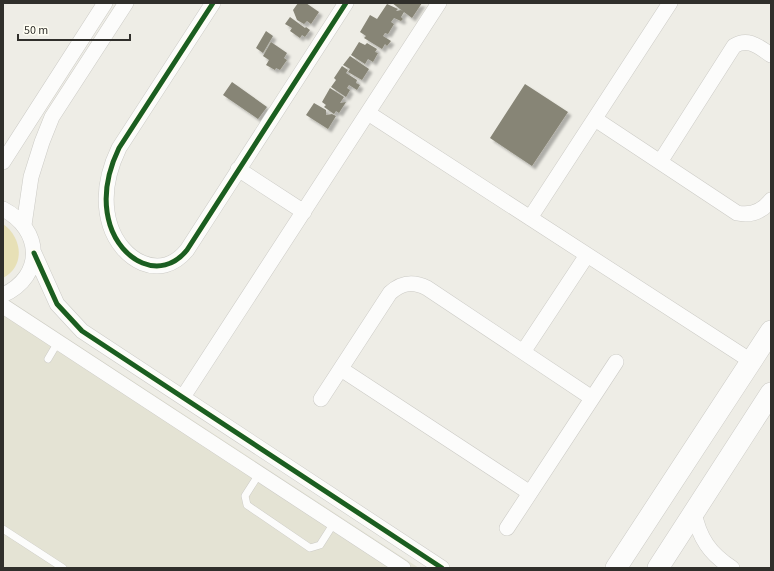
<svg xmlns="http://www.w3.org/2000/svg" width="774" height="571" viewBox="0 0 774 571" font-family="'Source Sans 3',sans-serif">
<style>
.built{fill:#e4e3d4}
.green{fill:#e7e0b6}
.building{fill:#878576;filter:url(#shadow)}
.lines{fill:none;stroke-linecap:round;stroke-linejoin:round}
.lane-casing{stroke:#cccbc6;stroke-width:8}
.street-casing{stroke:#cccbc6;stroke-width:16}
.secondary-casing{stroke:#cccbc6;stroke-width:22}
.lane{stroke:#fcfcfb;stroke-width:7}
.street{stroke:#fcfcfb;stroke-width:15}
.secondary{stroke:#fcfcfb;stroke-width:21}
.cycleway-casing{stroke:#fffef3;stroke-width:8}
.cycleway{stroke:#1b5e20;stroke-width:5}
</style>
<defs>
<filter id="shadow"><feDropShadow dx="3.5" dy="3.5" stdDeviation="1" flood-color="#0004"/></filter>
</defs>
<rect width="100%" height="100%" fill="#eeede6"/>
<!-- built -->
<path class="built" d="M 3,295 L 9,300 L 419,568 L 3,568 Z"/>
<!-- green -->
<path class="green" d="M 3,224 C 22,237 26,266 3,278 Z"/>
<!-- building -->
<path class="building" d="M 298,3 L 306,3 L 319,12 L 311,24 L 307,21 L 304,24 L 297,20 L 293,10 Z
M 392,3 L 422,3 L 412,18 Z
M 387,4 L 398,9 L 396,11 L 401,10 L 404,12 L 401,17 L 403,19 L 401,21 L 394,18 L 391,22 L 394,24 L 388,34 L 385,33 L 383,36 L 391,41 L 387,46 L 385,44 L 382,49 L 364,38 L 366,36 L 360,32 L 370,15 L 377,19 Z
M 290,17 L 305,28 L 306,27 L 310,30 L 305,37 L 302,35 L 300,38 L 290,31 L 292,28 L 285,24 Z
M 266,31 L 273,36 L 263,53 L 256,48 Z
M 271,42 L 287,53 L 284,58 L 287,60 L 280,70 L 276,68 L 275,70 L 266,65 L 269,60 L 263,56 Z
M 359,42 L 365,45 L 367,43 L 377,49 L 375,52 L 378,53 L 373,62 L 368,59 L 365,64 L 351,55 Z
M 350,56 L 369,69 L 362,80 L 348,72 L 350,69 L 343,65 Z
M 342,66 L 348,70 L 346,73 L 357,80 L 356,83 L 360,85 L 357,90 L 349,85 L 347,88 L 350,90 L 346,97 L 331,87 L 336,80 L 334,78 Z
M 232,82 L 267,107 L 258,119 L 223,95 Z
M 525,84 L 568,112 L 532,166 L 490,138 Z
M 330,88 L 344,97 L 340,103 L 346,102 L 339,113 L 336,111 L 334,114 L 324,107 L 326,105 L 322,102 Z
M 314,103 L 326,110 L 326,115 L 332,114 L 336,116 L 328,129 L 306,115 Z"/>
<g class="lines">
<!-- lane casing -->
<g class="lane-casing">
<path id="lane" d="M 48,359 L 58,342
M 259,474 L 245,496 L 247,505 L 310,548 L 320,545 L 334,523
M 3,529 L 63,568"/>
</g>
<!-- street casing -->
<g class="street-casing">
<path id="street" d="M 213,3 L 119,148 C 107,173 102,199 110,225 C 121,260 160,283 187,250 L 346,3
M 368,113 L 751,361
M 595,119 L 737,213 C 751,216 762,212 771,200
M 3,162 L 105,3
M 660,162 L 734,46 C 748,37 759,47 771,55
M 238,169 L 304,212
M 3,209 C 42,229 45,276 3,295
M 530,218 L 670,3
M 24,225 L 31,177 L 42,142 L 52,117 L 126,3
M 34,253 L 57,304 L 82,331 L 442,568
M 3,306 L 403,568
M 523,352 L 587,255
M 341,369 L 530,493
M 183,397 L 439,3
M 321,399 L 390,293 C 402,282 413,281 427,288 L 592,398
M 694,512 C 699,538 710,554 732,568
M 507,528 L 616,362"/>
</g>
<!-- secondary casing -->
<g class="secondary-casing">
<path id="secondary" d="M 616,568 L 771,331
M 658,568 L 771,393"/>
</g>
<!-- lane -->
<use href="#lane" class="lane"/>
<!-- street -->
<use href="#street" class="street"/>
<!-- secondary -->
<use href="#secondary" class="secondary"/>
<!-- cycleway casing -->
<g class="cycleway-casing">
<path id="cycleway" d="M 213,3 L 119,148 C 107,173 102,199 110,225 C 121,260 160,283 187,250 L 346,3
M 34,253 L 57,304 L 82,331 L 442,568"/>
</g>
<!-- cycleway -->
<use href="#cycleway" class="cycleway"/>
</g>
<!-- border -->
<rect width="774" height="571" fill="none" stroke="#302f2b" stroke-width="8"/>
<!-- scale -->
<path d="M18 34v6h112v-6" fill="none" stroke="#302f2b" stroke-width="2"/>
<text x="24" y="34" font-size="12" fill="#302f2b" stroke="#fffef3" stroke-width="3" paint-order="stroke">50 m</text>
</svg>
